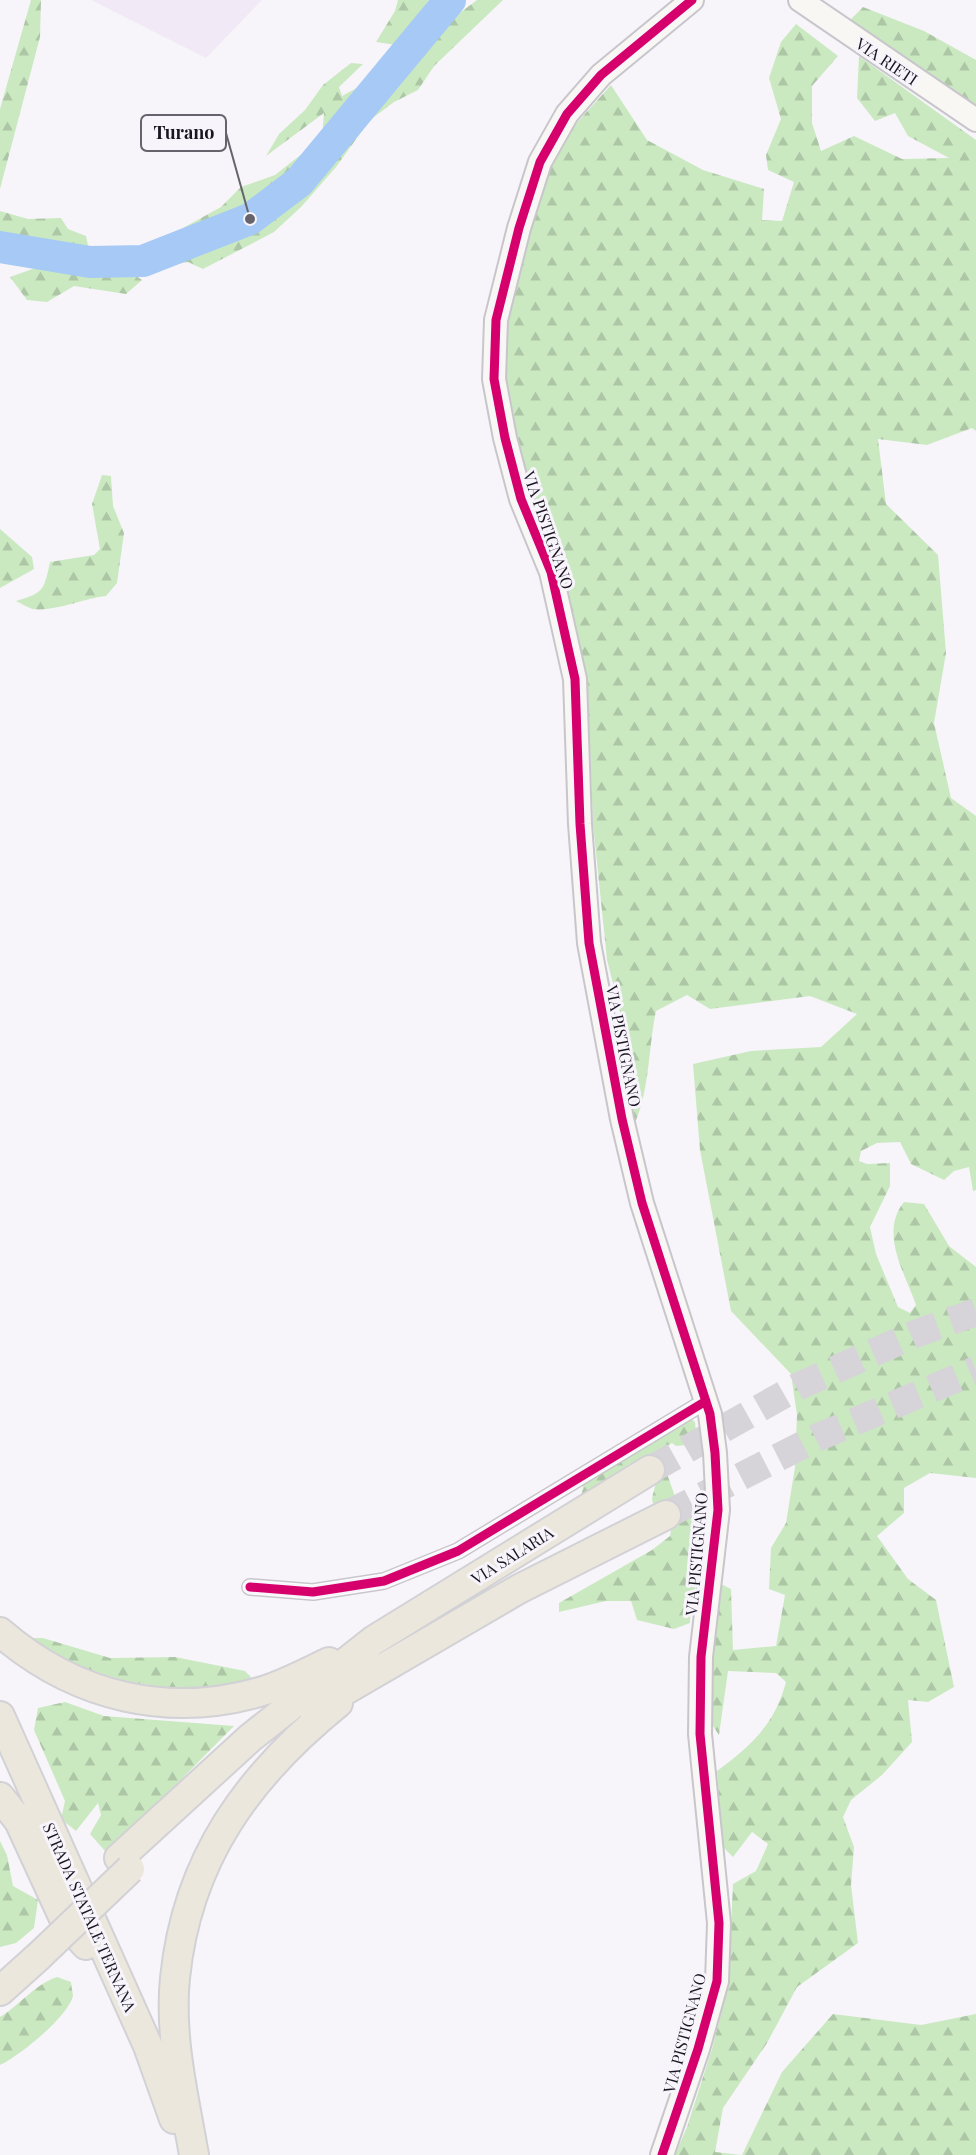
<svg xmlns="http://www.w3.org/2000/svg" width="976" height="2155" viewBox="0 0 976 2155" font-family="'Playfair Display',serif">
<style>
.education{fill:#f1e9f5}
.forest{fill:url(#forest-firs)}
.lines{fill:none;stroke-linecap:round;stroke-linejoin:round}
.river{stroke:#a6caf5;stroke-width:32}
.highway-tunnel{stroke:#d6d3d9;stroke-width:28;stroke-dasharray:28 14;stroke-linecap:butt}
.street-casing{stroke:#c9c5cd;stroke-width:18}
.secondary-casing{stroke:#c9c5cd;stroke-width:26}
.highway-casing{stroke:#d2d1d5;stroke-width:32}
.street{stroke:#fefefe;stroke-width:15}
.secondary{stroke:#f8f7f4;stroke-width:22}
.highway{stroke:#ebe7dc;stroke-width:28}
.highway-bridge-casing{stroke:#d2d1d5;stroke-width:32;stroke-linecap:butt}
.highway-bridge{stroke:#ebe7dc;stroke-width:28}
.cycleway-casing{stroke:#f7f4fb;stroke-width:13}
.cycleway{stroke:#d6006c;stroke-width:9}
.labels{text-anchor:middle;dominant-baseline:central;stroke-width:6;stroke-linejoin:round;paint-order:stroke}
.street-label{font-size:16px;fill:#1a1520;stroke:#f7f4fb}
.leader{fill:none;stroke:#67636c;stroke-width:2}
.callout-dot{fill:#67636c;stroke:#f7f4fb;stroke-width:2}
.callout{fill:#f7f4fb;stroke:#67636c;stroke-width:2}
.callout-label{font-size:18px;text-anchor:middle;font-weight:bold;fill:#1a1520}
</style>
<defs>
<pattern id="forest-firs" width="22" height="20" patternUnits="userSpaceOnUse" patternTransform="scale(1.5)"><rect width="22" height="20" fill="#cae9c1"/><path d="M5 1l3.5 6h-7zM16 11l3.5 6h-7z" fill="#adc7a6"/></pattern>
</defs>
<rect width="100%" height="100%" fill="#f7f5fa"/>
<!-- education -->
<path class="education" d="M 91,0 L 262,0 L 206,58 Z"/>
<!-- forest -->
<path class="forest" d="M 31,0 L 41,0 L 40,37 L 0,189 L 0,109 Z
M 398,0 L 429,0 L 396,45 L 376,42 L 395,11 Z
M 477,0 L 503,0 L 434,66 L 418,90 L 394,102 L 370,120 L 336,167 L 301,207 L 274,232 L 203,269 L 188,262 L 153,268 L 144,265 L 145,249 L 221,207 L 241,187 L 275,175 L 322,138 L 324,113 L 266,156 L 279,134 L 305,110 L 323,85 L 351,63 L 363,64 L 339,87 L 342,96 L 375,78 L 392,56 L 424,40 Z
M 863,7 L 924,31 L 976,60 L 976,110 L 869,42 L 851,19 Z
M 796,24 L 838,56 L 812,86 L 812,123 L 821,151 L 854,136 L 902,159 L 949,158 L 908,136 L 895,113 L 875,121 L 857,98 L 859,56 L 976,140 L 976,431 L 972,428 L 927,445 L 878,439 L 886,504 L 938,555 L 946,653 L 934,723 L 951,798 L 976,816 L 976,1190 L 973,1191 L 969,1167 L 954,1171 L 944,1180 L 911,1164 L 900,1142 L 877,1143 L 861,1151 L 859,1161 L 867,1164 L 890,1163 L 890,1186 L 870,1227 L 876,1254 L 898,1307 L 910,1313 L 916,1305 C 905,1273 879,1233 904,1202 L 924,1204 L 949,1246 L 976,1267 L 976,1478 L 930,1473 L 904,1488 L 904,1513 L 877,1536 L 908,1579 L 936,1600 L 954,1687 L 928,1702 L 908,1700 L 912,1742 L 882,1775 L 851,1800 L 843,1817 L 854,1847 L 851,1885 L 858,1943 L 797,1987 L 767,2043 L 723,2108 L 715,2152 L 742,2155 L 782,2072 L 833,2014 L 921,2025 L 976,2014 L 976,2155 L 675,2155 L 687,2127 L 712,2049 L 728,1986 L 733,1884 L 756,1871 L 768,1844 L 752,1832 L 733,1857 L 723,1847 L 717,1771 C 751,1746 775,1724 786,1682 L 776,1673 L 728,1671 L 719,1735 L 707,1717 L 710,1640 L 721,1584 L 731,1589 L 733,1650 L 776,1646 L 785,1595 L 769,1589 L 771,1548 L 786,1523 L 795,1467 L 797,1415 L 791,1374 L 731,1311 L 700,1150 L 693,1064 L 751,1051 L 821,1047 L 857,1014 L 810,996 L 710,1009 L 687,995 L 656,1011 C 648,1049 650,1090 634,1125 L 624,1068 L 628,1043 L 607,960 L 593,824 L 587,676 L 562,568 L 532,492 L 514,429 L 504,377 L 504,320 L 549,168 L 574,126 L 611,85 L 647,140 L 703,170 L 764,189 L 762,220 L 782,221 L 794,182 L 768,170 L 766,155 L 781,119 L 769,78 L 781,42 Z
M 0,211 L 28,219 L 61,218 L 68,229 L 86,236 L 89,250 L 67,259 L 31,244 L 0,263 Z
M 116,262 L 142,280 L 126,294 L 74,286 L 47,302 L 27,300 L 10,277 L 41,266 L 61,272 L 97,272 Z
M 102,475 L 111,476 L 113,506 L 124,533 L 117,583 L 106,596 C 85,598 54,612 33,609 C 28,608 21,603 16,601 C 44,593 44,590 50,562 L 94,555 L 100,549 L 92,504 Z
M 0,529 L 32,557 L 34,569 L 0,588 Z
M 691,1419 L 695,1422 L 697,1444 L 676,1446 L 672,1443 L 659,1451 L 678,1505 L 685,1516 L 695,1517 L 699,1529 L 701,1556 L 699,1579 L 691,1598 L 690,1623 L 674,1629 L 637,1620 L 631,1601 L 606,1601 L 559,1612 L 559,1603 L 652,1550 L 670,1536 L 672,1524 C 643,1496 653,1507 658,1471 L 645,1462 L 629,1464 L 581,1500 L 584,1478 L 668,1427 Z
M 32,1638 L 43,1638 L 110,1658 L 175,1657 L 245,1671 L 251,1677 C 241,1686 229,1686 216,1687 C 158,1694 79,1675 32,1638 Z
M 65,1702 L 104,1716 L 234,1726 L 127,1834 L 105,1851 L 90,1834 L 101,1815 L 98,1803 L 76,1831 L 61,1819 L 65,1801 L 34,1730 L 38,1708 Z
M 0,1841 L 7,1855 L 13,1886 L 38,1900 L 34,1928 L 16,1943 L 0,1947 Z
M 57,1977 L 71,1982 C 71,1986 73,1993 73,1996 C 68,2017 18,2057 0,2065 L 0,2017 C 21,2004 34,1985 57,1977 Z"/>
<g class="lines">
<!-- river -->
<path class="river" d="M 0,247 L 90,262 L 143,261 L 250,219 L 299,182 L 450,0"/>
<!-- highway-tunnel -->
<path class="highway-tunnel" d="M 650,1470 L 799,1386 L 915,1334 L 976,1312
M 666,1515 L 816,1438 L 976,1370"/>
<!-- street casing -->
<g class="street-casing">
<path id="street" d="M 250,1587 L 313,1592 L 384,1581 L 458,1551 L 706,1401"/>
</g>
<!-- secondary casing -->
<g class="secondary-casing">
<path id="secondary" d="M 800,0 L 976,120
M 662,2155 L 698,2049 L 717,1981 L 719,1923 L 700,1734 L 701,1657 L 718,1510 L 715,1453 L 710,1414 L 642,1203 L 622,1119 L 589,943 L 580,824 L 575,679 L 551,572 L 521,499 L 505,438 L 494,379 L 496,320 L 519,228 L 540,162 L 567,114 L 601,75 L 692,0"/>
</g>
<!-- highway casing -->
<g class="highway-casing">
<path id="highway" d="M 0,1632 C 75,1697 170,1720 266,1690 C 287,1683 308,1672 329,1662
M 313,1709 L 519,1589 L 666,1515
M 0,1716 L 148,2046 L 174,2119
M 0,1797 L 19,1821 L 66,1923 L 86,1945
M 119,1858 L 250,1738 L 374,1640 L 650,1470
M 0,1991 L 39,1956
M 194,2155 C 184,2097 169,2037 175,1978 C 187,1859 248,1776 338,1703"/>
</g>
<!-- street -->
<use href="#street" class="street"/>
<!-- secondary -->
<use href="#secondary" class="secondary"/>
<!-- highway -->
<use href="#highway" class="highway"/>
<!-- highway-bridge casing -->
<g class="highway-bridge-casing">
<path id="highway-bridge" d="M 39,1956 L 130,1869"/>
</g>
<!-- highway-bridge -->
<use href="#highway-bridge" class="highway-bridge"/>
<!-- cycleway casing -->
<g class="cycleway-casing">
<path id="cycleway" d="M 250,1587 L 313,1592 L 384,1581 L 458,1551 L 706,1401
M 662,2155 L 698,2049 L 717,1981 L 719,1923 L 700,1734 L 701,1657 L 718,1510 L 715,1453 L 710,1414 L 642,1203 L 622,1119 L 589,943 L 580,824 L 575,679 L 551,572 L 521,499 L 505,438 L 494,379 L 496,320 L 519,228 L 540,162 L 567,114 L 601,75 L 692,0"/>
</g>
<!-- cycleway -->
<use href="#cycleway" class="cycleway"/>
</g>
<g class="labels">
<!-- street labels -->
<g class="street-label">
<text transform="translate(887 61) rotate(34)">VIA RIETI</text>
<text transform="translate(549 530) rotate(71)">VIA PISTIGNANO</text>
<text transform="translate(624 1046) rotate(79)">VIA PISTIGNANO</text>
<text transform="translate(696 1554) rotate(-85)">VIA PISTIGNANO</text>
<text transform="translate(512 1555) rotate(-32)">VIA SALARIA</text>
<text transform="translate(90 1917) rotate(66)">STRADA STATALE TERNANA</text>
<text transform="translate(684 2033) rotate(-75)">VIA PISTIGNANO</text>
</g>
</g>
<!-- callouts -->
<path class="leader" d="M250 219L226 133"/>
<circle class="callout-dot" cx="250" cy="219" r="6"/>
<rect class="callout" x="141" y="115" width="85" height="36" rx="6"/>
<g class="callout-label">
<text x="184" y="139">Turano</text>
</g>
</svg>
